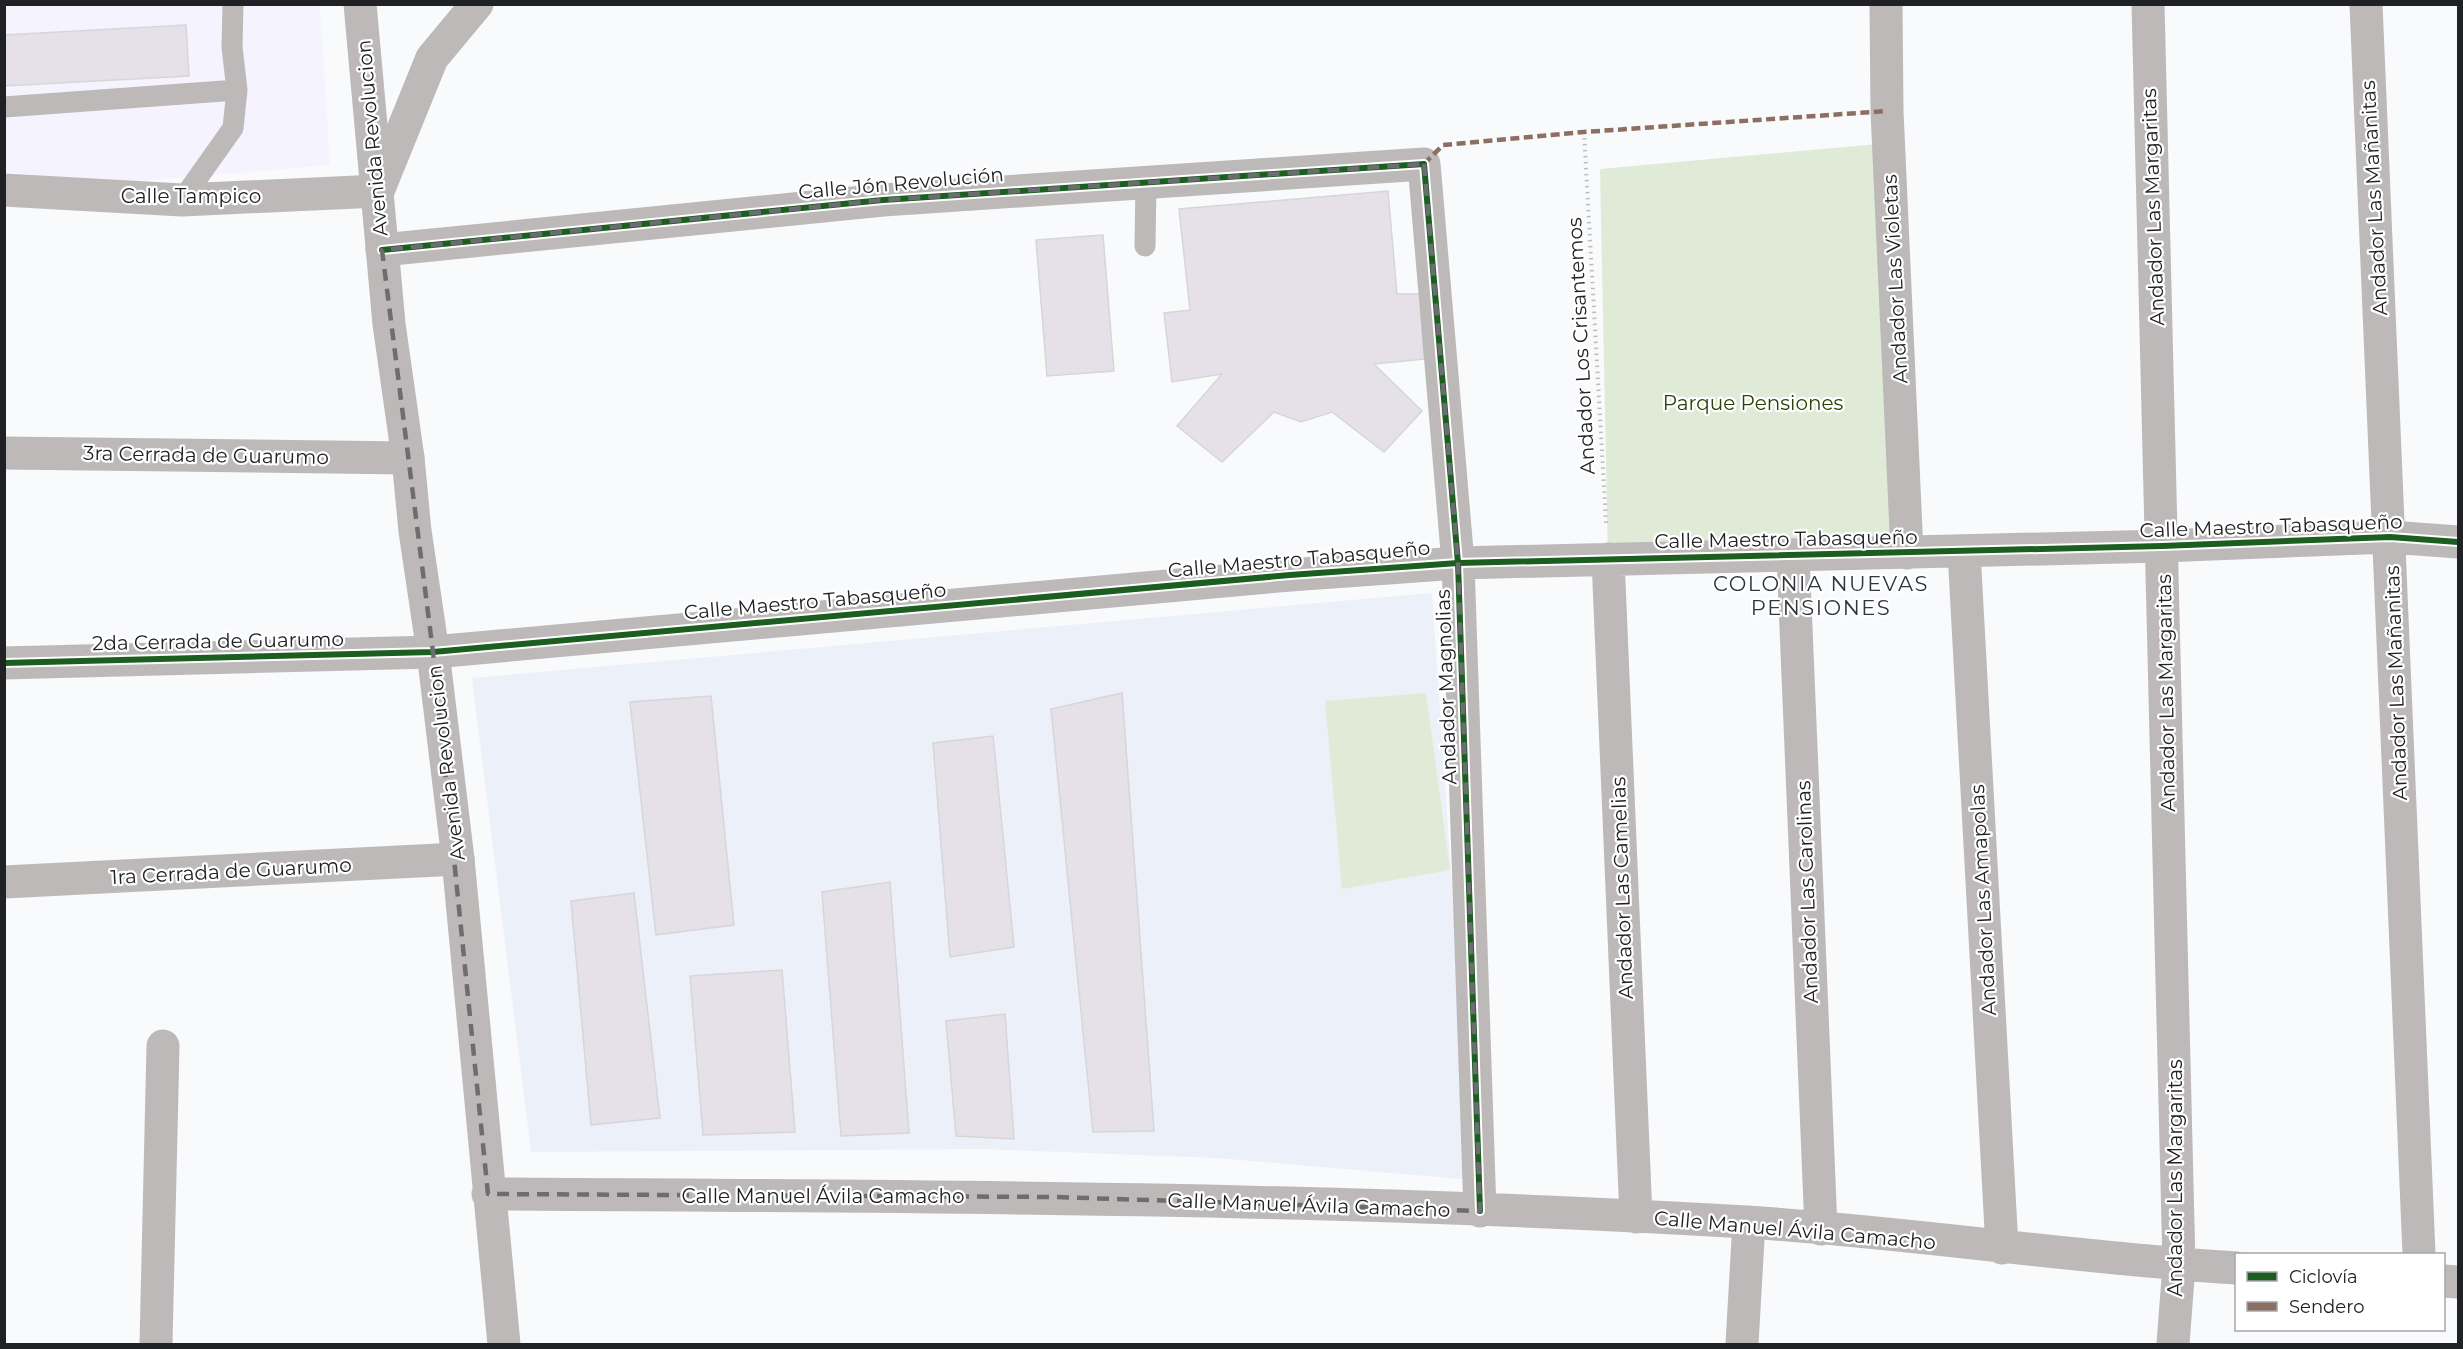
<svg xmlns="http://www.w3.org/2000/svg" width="2463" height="1349" viewBox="0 0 2463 1349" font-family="Montserrat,sans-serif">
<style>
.commercial{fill:#f4f3fe}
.built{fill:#ecf0f9}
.green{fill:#e0ebd7}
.building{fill:#e6e1e8;stroke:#d6d6d8;stroke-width:1.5}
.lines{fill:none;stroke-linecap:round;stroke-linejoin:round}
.path{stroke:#bebcbb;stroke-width:4;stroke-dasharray:1.5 4.5;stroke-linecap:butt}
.service{stroke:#bdb9b9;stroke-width:21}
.minor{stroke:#bdb9b9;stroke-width:33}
.tertiary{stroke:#bdb9b9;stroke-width:33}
.quiet{stroke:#8d6e63;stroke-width:4.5;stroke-dasharray:9 4.5;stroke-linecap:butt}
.cycleway-casing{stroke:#fff;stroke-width:10}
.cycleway{stroke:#1b5e20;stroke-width:6}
.marked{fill:none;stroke:#6c6d70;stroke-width:4.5;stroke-dasharray:12 8;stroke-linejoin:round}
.labels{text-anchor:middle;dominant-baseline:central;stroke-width:4.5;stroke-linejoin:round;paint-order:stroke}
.street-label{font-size:20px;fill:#202125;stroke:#fff}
.park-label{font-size:20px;fill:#2b4106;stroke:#fff}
.neighbourhood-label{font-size:21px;letter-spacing:1.5px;fill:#31353c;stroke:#fff}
</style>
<rect width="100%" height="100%" fill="#f8fafc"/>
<!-- commercial -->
<path class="commercial" d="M 5,5 L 320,5 L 330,165 L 116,183 L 5,172 Z"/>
<!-- built -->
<path class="built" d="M 1432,593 L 1472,1180 L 1217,1158 L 983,1149 L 531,1152 L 472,678 Z"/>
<!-- green -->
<path class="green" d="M 1889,143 L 1907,553 L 1608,559 L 1600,169 Z
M 1426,693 L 1450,870 L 1342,889 L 1325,701 Z"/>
<!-- building -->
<path class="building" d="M 186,25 L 189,76 L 4,86 L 4,35 Z
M 1388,191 L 1397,294 L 1420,294 L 1424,359 L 1374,364 L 1422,411 L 1384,452 L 1332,412 L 1301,422 L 1274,412 L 1222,462 L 1177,426 L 1222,374 L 1172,382 L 1164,313 L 1190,310 L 1179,209 Z
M 1103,235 L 1114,371 L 1047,376 L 1036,240 Z
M 1122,693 L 1154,1131 L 1093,1132 L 1051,709 Z
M 711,696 L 734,925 L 656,935 L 630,702 Z
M 993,736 L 1014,947 L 950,957 L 933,743 Z
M 890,882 L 909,1133 L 841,1136 L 822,892 Z
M 634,893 L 660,1118 L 591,1125 L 571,901 Z
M 782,970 L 795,1132 L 703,1135 L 690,976 Z
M 1005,1014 L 1014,1139 L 956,1136 L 946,1021 Z"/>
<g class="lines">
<!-- path -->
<path class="path" d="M 1584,132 L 1606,523"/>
<!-- service -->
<path class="service" d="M 4,107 L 237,90
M 182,200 L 233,128 L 237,90 L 232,47 L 233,4
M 1145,246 L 1146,182"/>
<!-- minor -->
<path class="minor" d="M 1886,4 L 1887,111 L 1907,553
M 2148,4 L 2179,1265 L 2173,1344
M 2366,4 L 2419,1254
M 4,190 L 182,200 L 378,191 L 432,58 L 477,4
M 382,250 L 883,200 L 1424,164 L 1458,563 L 1480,1211
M 4,453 L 408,458
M 1964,551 L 2002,1248
M 1793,555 L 1821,1229
M 1608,559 L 1636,1217
M 4,663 L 433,652 L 1290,575 L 1458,563 L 2162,546 L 2390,537 L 2458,542
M 4,882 L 458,859
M 488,1194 C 907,1196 1327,1197 1746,1222 C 1910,1232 2073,1258 2236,1268
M 2444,1281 L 2458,1282
M 156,1344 L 163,1046
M 1742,1344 L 1749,1222"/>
<!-- tertiary -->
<path class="tertiary" d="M 360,4 L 389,324 L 408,458 L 415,531 L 433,652 L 458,859 L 504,1344"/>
<!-- quiet -->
<path class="quiet" d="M 1424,164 L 1443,145 L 1584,132 L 1887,111"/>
<!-- cycleway casing -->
<g class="cycleway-casing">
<path id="cycleway" d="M 382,250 L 883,200 L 1424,164 L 1458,563 L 1480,1211
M 4,663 L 433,652 L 1290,575 L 1458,563 L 2162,546 L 2390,537 L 2458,542"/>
</g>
<!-- cycleway -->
<use href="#cycleway" class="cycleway"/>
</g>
<!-- marked area -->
<path class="marked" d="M 1424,164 L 1458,563 L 1480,1211 L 1055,1197 L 488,1194 L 433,652 L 382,250 L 883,200 Z"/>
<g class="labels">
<!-- street labels -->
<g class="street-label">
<text transform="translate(372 138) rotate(-95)">Avenida Revolucion</text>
<text transform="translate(901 183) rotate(-5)">Calle Jón Revolución</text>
<text x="191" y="196">Calle Tampico</text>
<text transform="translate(2374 198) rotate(-93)">Andador Las Mañanitas</text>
<text transform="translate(2153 207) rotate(-92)">Andador Las Margaritas</text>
<text transform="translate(1895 279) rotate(-93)">Andador Las Violetas</text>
<text transform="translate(1581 346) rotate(-93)">Andador Los Crisantemos</text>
<text transform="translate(206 455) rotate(1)">3ra Cerrada de Guarumo</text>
<text transform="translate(2271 526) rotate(-2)">Calle Maestro Tabasqueño</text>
<text transform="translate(1786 539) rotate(-1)">Calle Maestro Tabasqueño</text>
<text transform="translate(1299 559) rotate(-5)">Calle Maestro Tabasqueño</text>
<text transform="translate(815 601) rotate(-5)">Calle Maestro Tabasqueño</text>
<text transform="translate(218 641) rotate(-1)">2da Cerrada de Guarumo</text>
<text transform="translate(2396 683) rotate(-92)">Andador Las Mañanitas</text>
<text transform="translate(1446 687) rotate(-92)">Andador Magnolias</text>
<text transform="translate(2166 693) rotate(-91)">Andador Las Margaritas</text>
<text transform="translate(446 763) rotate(-97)">Avenida Revolucion</text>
<text transform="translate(231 871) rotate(-3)">1ra Cerrada de Guarumo</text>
<text transform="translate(1622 888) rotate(-92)">Andador Las Camelias</text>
<text transform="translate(1807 892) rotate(-92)">Andador Las Carolinas</text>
<text transform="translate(1983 900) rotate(-93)">Andador Las Amapolas</text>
<text transform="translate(2175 1178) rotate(-90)">Andador Las Margaritas</text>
<text x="823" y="1196">Calle Manuel Ávila Camacho</text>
<text transform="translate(1309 1205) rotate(2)">Calle Manuel Ávila Camacho</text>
<text transform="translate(1795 1230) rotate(5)">Calle Manuel Ávila Camacho</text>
</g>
<!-- park labels -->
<g class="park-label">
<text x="1753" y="403">Parque Pensiones</text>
</g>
<!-- neighbourhood labels -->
<g class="neighbourhood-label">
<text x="1821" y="583">COLONIA NUEVAS<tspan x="1821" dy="24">PENSIONES</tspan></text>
</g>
</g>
<!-- border -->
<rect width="2463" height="1349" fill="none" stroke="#202125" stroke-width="12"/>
<!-- legend -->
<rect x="2235" y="1253" width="210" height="78" fill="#ffffff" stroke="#a6a6a8" stroke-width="1.5"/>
<rect x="2247" y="1272" width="30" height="9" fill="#1b5e20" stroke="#a6a6a8" stroke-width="1.5"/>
<text x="2289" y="1283" font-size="18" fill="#202125">Ciclovía</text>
<rect x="2247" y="1302" width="30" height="9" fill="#8d6e63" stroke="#a6a6a8" stroke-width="1.5"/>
<text x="2289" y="1313" font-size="18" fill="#202125">Sendero</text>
</svg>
